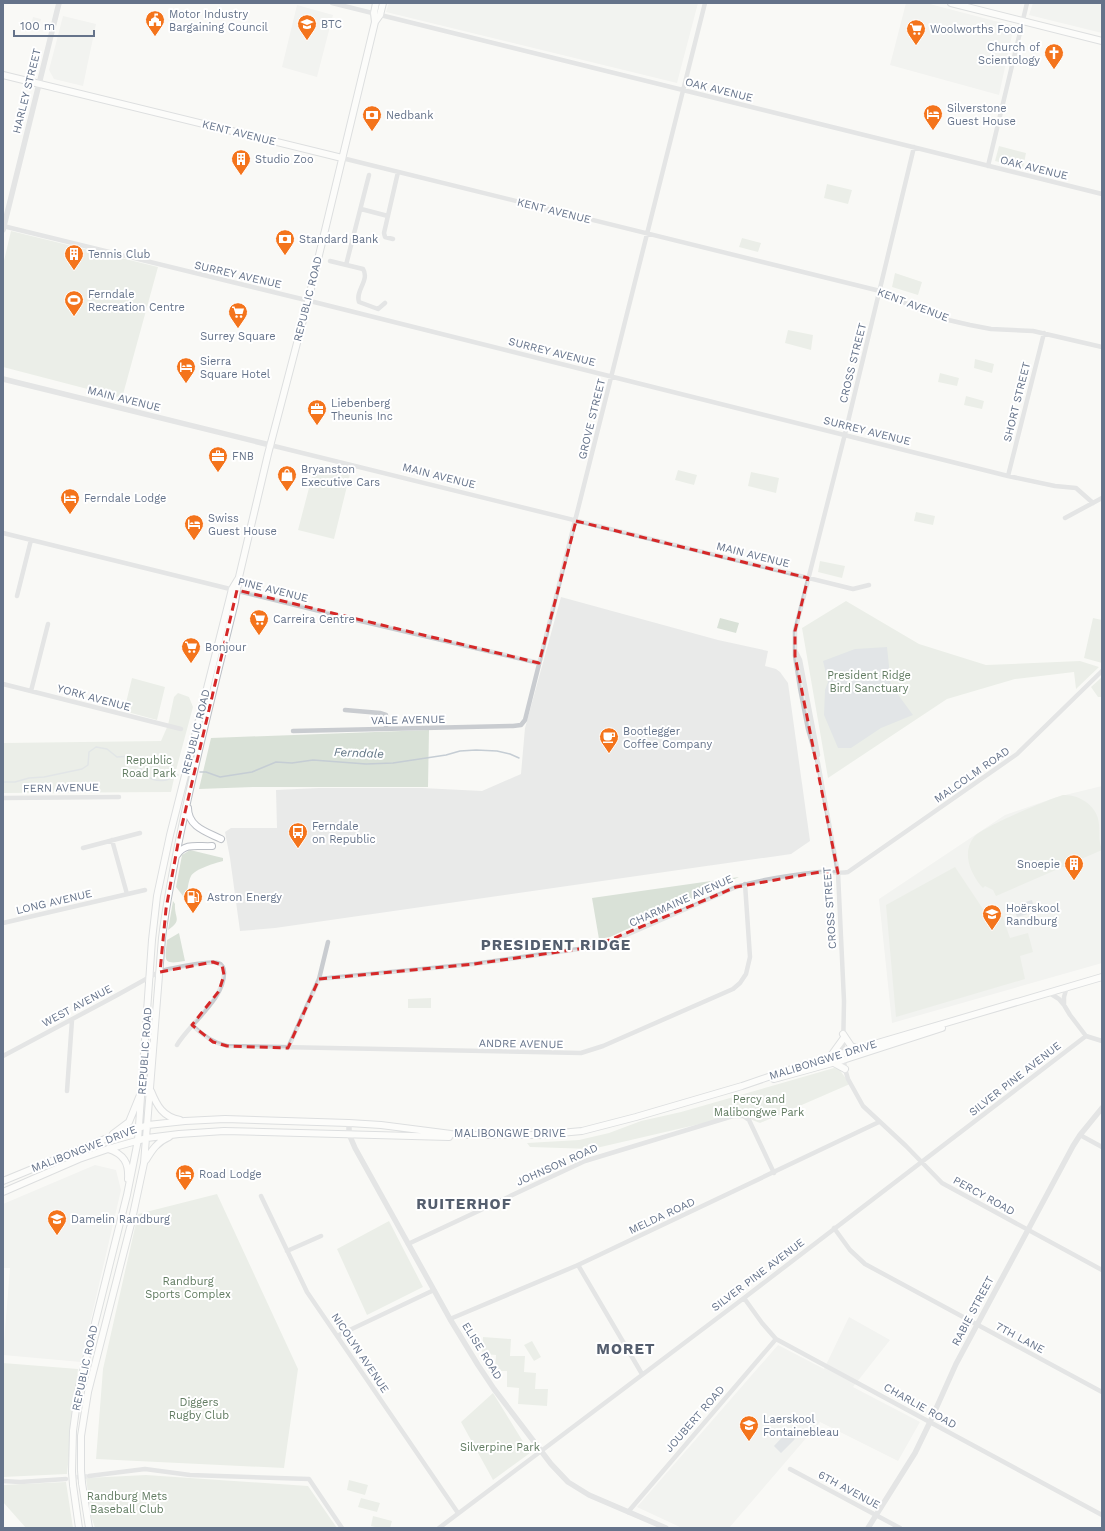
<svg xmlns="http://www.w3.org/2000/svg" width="1105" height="1531" viewBox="0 0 1105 1531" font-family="'Work Sans',sans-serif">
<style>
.built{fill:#e9eae9}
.green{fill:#d9e1d7}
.water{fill:#c5cdd4}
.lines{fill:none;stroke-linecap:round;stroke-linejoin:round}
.stream{stroke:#c5cdd4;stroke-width:1.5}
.minor-tunnel{stroke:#d4d8db;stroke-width:4.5;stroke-dasharray:4.5 2;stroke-linecap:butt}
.secondary-casing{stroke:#bbbfc5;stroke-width:8}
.minor{stroke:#c9ccd0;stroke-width:4.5}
.tertiary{stroke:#c9ccd0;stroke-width:5.5}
.secondary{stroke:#fff;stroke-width:6}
.secondary-bridge-casing{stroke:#bbbfc5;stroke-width:8;stroke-linecap:butt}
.secondary-bridge{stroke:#fff;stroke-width:6}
.marked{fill:none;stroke:#d62828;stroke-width:3;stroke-dasharray:8 5;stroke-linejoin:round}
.labels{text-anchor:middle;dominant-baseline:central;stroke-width:4;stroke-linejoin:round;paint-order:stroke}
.poi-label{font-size:11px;fill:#65738a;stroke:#fff;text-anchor:start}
.street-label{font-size:11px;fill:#65738a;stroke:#fff}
.park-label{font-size:11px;fill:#617b61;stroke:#fff}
.water-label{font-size:12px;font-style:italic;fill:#617585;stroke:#fff}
.district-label{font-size:15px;font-weight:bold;letter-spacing:1px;fill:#545e6e;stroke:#fff}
</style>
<rect width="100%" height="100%" fill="#f9f9f6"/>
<!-- built -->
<path class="built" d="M 389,3 L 698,3 L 677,83 L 386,12 Z
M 906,3 L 926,3 L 1014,26 L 999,95 L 890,65 Z
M 1033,3 L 1102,3 L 1102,33 L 1029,15 Z
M 297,5 L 333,15 L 317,77 L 282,67 Z
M 63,16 L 96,24 L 83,86 L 54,79 L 49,70 Z
M 33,17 L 41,19 L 39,27 L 31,25 Z
M 561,597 L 718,640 L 768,651 L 765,666 L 776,669 L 780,672 L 788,683 L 810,841 L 791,854 L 275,928 L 240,931 L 230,858 L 225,832 L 231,828 L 277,828 L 276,790 L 319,788 L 422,788 L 482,791 L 521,774 L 525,728 Z
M 1102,786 L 1102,963 L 892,1023 L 879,899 L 1005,815 L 1057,797 Z
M 95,1165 L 116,1170 L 121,1190 L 81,1362 L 3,1355 L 10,1268 L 3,1268 L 3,1204 Z
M 849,1317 L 890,1340 L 853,1387 L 920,1422 L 898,1461 L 820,1422 L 729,1528 L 682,1528 L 637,1507 L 778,1345 L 824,1369 Z"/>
<!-- green -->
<path class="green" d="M 999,146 L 1026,153 L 1023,168 L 995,161 Z
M 827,184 L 852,190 L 848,204 L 824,198 Z
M 11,231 L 158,267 L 122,398 L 3,367 L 3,265 Z
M 742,238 L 761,243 L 758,252 L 739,247 Z
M 895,273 L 922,282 L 918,295 L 892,287 Z
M 788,330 L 813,335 L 811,350 L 785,343 Z
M 975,359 L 994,364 L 992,373 L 974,368 Z
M 940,373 L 959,378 L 957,386 L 938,382 Z
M 966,396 L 984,401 L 982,409 L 964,405 Z
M 315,465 L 350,474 L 334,539 L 298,530 Z
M 678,470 L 697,475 L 694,485 L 675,480 Z
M 751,472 L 779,478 L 776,493 L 748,486 Z
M 916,512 L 935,516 L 933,525 L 914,521 Z
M 820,561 L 845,566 L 842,578 L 818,572 Z
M 846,601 L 919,644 L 986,665 L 1080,661 L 1099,667 L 1076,689 L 1074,672 L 1015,679 L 947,699 L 828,778 L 802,628 Z
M 720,618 L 739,623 L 736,633 L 717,628 Z
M 1093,618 L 1102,620 L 1102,663 L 1084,658 Z
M 1102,677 L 1102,697 L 1098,697 L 1091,687 Z
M 132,678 L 165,687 L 157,720 L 124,711 Z
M 178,693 L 189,697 L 193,707 L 175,774 L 171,792 L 3,793 L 3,743 L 161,741 L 168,725 L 174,697 Z
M 429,730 L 428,787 L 253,787 L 199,789 L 211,738 Z
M 1063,795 C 1079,794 1098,806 1099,824 C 1100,835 1098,838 1102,850 L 996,896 L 993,890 L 985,886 L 983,888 C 971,875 961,853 974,837 C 982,827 1047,800 1063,795 Z
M 190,850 L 223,858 L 223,861 C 215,863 195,869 191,876 C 188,882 188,889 186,895 L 183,896 L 176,887 L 182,855 Z
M 955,867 L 983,909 L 1000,909 L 1010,938 L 1028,933 L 1033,952 L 1020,956 L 1025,979 L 896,1017 L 886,905 Z
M 739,877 L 610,937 L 599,939 L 592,898 Z
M 173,901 L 175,904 C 174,919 183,919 168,930 Z
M 179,933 L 185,961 C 162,965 165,961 167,940 Z
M 431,998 L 431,1008 L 408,1008 L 408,999 Z
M 834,1068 L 839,1069 L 850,1084 L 760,1123 L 747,1118 L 730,1117 L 592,1149 L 530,1147 L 527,1143 L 579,1140 L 609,1133 L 641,1121 L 681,1112 Z
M 217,1194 L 298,1369 L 284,1468 L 96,1459 L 103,1369 L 138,1214 Z
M 389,1221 L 423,1287 L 367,1315 L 337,1249 Z
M 483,1337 L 511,1339 L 510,1356 L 525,1356 L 524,1372 L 536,1373 L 535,1389 L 548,1389 L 547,1406 L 518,1404 L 519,1388 L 507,1387 L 507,1371 L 495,1371 L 496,1355 L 482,1354 Z
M 532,1341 L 541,1357 L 534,1361 L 524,1345 Z
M 3,1363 L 78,1369 L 67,1474 L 3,1477 Z
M 493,1393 L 530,1453 L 493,1480 L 461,1422 Z
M 146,1475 L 308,1486 L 337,1528 L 95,1528 L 91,1516 L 86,1478 Z
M 349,1480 L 368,1485 L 365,1495 L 347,1490 Z
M 66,1482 L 73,1528 L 26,1528 L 3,1502 L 3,1485 Z
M 361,1498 L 380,1503 L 377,1512 L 358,1507 Z
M 373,1516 L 392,1521 L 390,1528 L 379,1528 L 371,1526 Z"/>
<!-- water -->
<path class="water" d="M 887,647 L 891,685 L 913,715 L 881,728 L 851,748 L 838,748 L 824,715 L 825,690 L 828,682 L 823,661 L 855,649 Z
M 1032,900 L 1035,912 L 1017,917 L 1013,906 Z
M 787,1432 L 795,1439 L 781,1453 L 774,1446 Z"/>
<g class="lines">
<!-- stream -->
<path class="stream" d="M 200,772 L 206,772 L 220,777 L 252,772 L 276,762 L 292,763 L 313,760 L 366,764 L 393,763 L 446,755 L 460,751 L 476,750 L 497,751 L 510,754 L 519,758
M 3,782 L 15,782 L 29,778 L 44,777 L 82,769 L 88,765 L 89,752 L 96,747 L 107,749 L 117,757 L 131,756 L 137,760 C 141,774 151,783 166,780 C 170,779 174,776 178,775"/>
<!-- minor-tunnel -->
<path class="minor-tunnel" d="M 70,1478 L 89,1476"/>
<!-- secondary casing -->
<g class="secondary-casing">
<path id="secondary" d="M 951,3 L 1102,41
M 375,22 L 380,15 L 383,3
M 3,75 L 342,158
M 188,808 C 188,827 207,832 221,839
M 177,855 C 185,842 199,847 212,846
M 843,1034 L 851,1046 L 858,1049
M 830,1057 L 843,1039
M 834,1063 L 845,1069
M 774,1079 L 843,1060 L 942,1028
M 151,1091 C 157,1106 163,1117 180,1120
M 113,1134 L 129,1122 L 140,1095
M 108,1149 C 124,1154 129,1163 128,1179
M 146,1160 C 152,1150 157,1142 169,1137
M 3,1181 L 105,1139 L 148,1125 L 185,1121 L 225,1119 L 349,1123 L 381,1125 L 451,1134 L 470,1135 L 538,1135 L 582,1131 L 636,1117 L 742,1086 L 803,1065 L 1102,977
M 3,1192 L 79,1159 L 108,1149 L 147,1138 L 179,1134 L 224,1131 L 449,1137
M 81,1470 L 81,1436 L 88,1392 L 131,1224 L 144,1163 L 162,938 C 167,896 176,854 185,812 C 200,742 218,672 235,602 L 239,577 L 268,454 L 308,301 L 375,22 L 374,13 L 376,3
M 72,1472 L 73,1431 L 79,1387 L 127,1195 L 138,1140 L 152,940 L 157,896 L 170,835 L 232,589 L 238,579
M 82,1483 L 89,1528
M 73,1485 L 79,1528"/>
</g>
<!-- minor -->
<path class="minor" d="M 332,3 L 1102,194
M 914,147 L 845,434 L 795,631 L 795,656 L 800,688 L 808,729 L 818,763 L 838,873 L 844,1001 L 843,1054 L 845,1069 L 848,1079 L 863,1106 L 906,1146 L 942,1183 L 1102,1270
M 342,158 L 880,291 L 924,312 L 944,319 L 970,325 L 991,329 L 1033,331 L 1102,347
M 988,166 L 1027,3
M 361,209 L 388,216
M 3,226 L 314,302 L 1008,476 L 1055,486 L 1076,488 L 1093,503
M 393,239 L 385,237 L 384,233 L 398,172
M 330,261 L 363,269 C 370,280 355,291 359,302 L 378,309 L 385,303
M 346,265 L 369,175
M 270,445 L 853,589 L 869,585
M 1008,476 L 1044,333
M 1065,518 L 1102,498
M 3,533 L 348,618 L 539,663
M 17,596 L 31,540
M 796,652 L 800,660 L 818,755
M 3,684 L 181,729
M 31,691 L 48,624
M 345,710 L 380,713 L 386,715 L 386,718
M 386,729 L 386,722
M 293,731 L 513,726 L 521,725 L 525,720 L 705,3
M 3,798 L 119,797
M 112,840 L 127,894
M 83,848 L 140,833
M 3,923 L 145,890
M 319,979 L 474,964 L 600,946 L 615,940 L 736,887 C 763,879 792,875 820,872 C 829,871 839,874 848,872 L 1017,754 L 1102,671
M 1051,994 L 1059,999 L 1064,1005 L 1070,1015 L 1086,1036 L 1102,1041
M 1064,1005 L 1064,997 L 1066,990
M 192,1025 C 203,1036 213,1043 227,1046 L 581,1053 L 603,1046 L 733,989 L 740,983 L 746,974 L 750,957 L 745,884
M 288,1048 L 319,979 L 328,942
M 3,1056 C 38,1037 73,1019 108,1000 C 125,991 142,981 159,972 C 166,969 212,960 218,963 C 222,964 224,968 224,972 C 225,999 189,1024 177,1045
M 67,1091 L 72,1020
M 1080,1135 L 1102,1147
M 261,1196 L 307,1292 L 458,1513
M 834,1228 L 850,1250 L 865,1264 L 1102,1392
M 408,1244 L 585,1161 L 733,1116 L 743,1116 L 749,1120 L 774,1173
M 287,1251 L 321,1236
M 578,1265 L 642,1374
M 744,1298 L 762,1323 L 776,1339 L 1102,1515
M 450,1319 L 578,1265 L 879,1122
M 337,1336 L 434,1290
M 790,1469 L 900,1528
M 89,1476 L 145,1469 L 190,1475 L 309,1479 L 342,1528
M 3,1481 L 20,1482 L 66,1479
M 628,1512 L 776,1339
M 439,1528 L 744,1298 L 1086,1036"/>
<!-- tertiary -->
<path class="tertiary" d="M 3,230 L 59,3
M 3,379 L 270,445
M 349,1123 L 349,1134 L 355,1148 L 450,1319 L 478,1365 L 494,1389 L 551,1464 L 568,1482 L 589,1495 L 666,1528
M 868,1528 L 915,1453 L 930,1422 L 956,1364 L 1073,1146 L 1080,1135 L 1102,1108"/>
<!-- secondary -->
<use href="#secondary" class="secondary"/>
<!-- secondary-bridge casing -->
<g class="secondary-bridge-casing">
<path id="secondary-bridge" d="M 81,1470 L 82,1483
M 72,1472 L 73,1485"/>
</g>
<!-- secondary-bridge -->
<use href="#secondary-bridge" class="secondary-bridge"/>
</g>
<!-- marked area -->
<path d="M0 0H1105V1531H0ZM 576,521 L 808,578 L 795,631 L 795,656 L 838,873 L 820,872 L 736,887 L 593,947 L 474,964 L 319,979 L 288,1048 L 227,1046 L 213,1042 L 192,1025 L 219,991 L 224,975 L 222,965 L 213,962 L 160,972 L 166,909 L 179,838 L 237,590 L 539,663 Z" fill="#f9f9f6" fill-opacity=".55" fill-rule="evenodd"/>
<path class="marked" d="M 576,521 L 808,578 L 795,631 L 795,656 L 838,873 L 820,872 L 736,887 L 593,947 L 474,964 L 319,979 L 288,1048 L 227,1046 L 213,1042 L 192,1025 L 219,991 L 224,975 L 222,965 L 213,962 L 160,972 L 166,909 L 179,838 L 237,590 L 539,663 Z"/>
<!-- icons -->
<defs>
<g id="civic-pin" transform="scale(1)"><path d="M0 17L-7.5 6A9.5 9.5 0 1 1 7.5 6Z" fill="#f4741c" stroke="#fff"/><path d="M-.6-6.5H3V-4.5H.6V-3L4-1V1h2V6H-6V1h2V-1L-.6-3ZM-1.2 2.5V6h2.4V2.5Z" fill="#fff"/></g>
<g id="university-pin" transform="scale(1)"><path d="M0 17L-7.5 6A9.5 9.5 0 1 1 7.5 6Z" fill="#f4741c" stroke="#fff"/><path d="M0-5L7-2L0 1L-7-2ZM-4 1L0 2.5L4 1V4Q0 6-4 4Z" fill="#fff"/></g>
<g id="supermarket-pin" transform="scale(1)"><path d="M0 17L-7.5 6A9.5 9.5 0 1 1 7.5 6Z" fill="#f4741c" stroke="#fff"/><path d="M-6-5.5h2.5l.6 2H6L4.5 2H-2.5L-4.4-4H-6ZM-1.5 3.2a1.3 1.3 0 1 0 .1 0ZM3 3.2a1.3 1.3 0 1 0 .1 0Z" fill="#fff"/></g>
<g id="church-pin" transform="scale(1)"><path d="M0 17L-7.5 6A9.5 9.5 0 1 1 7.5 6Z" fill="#f4741c" stroke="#fff"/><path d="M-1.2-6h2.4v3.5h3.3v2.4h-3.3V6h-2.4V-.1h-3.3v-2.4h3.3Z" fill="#fff"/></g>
<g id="hotel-pin" transform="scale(1)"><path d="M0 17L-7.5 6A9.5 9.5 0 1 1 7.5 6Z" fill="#f4741c" stroke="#fff"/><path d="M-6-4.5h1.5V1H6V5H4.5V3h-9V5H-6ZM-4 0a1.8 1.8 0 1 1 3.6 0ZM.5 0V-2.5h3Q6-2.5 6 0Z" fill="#fff"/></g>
<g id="bank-pin" transform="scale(1)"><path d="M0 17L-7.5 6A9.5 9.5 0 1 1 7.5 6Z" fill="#f4741c" stroke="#fff"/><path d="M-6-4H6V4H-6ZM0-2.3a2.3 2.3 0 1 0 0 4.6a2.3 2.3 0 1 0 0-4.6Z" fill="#fff"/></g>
<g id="building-pin" transform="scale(1)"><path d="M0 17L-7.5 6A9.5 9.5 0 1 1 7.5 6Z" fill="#f4741c" stroke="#fff"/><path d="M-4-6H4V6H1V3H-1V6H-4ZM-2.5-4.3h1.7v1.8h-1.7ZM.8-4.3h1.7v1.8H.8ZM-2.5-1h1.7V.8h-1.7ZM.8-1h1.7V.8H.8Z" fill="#fff"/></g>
<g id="stadium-pin" transform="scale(1)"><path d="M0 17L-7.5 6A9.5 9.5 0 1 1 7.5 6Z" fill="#f4741c" stroke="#fff"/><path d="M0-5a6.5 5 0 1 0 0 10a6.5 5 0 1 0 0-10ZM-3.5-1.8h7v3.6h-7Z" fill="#fff"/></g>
<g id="office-pin" transform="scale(1)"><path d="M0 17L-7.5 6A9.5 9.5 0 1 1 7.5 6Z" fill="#f4741c" stroke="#fff"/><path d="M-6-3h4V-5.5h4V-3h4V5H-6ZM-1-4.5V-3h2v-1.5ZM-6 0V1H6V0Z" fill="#fff"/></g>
<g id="shop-pin" transform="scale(1)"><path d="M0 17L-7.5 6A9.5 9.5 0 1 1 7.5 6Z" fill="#f4741c" stroke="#fff"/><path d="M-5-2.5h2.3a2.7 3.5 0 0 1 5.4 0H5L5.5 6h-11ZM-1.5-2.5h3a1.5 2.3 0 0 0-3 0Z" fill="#fff"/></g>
<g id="cafe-pin" transform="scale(1)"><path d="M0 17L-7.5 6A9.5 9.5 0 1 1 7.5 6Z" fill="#f4741c" stroke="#fff"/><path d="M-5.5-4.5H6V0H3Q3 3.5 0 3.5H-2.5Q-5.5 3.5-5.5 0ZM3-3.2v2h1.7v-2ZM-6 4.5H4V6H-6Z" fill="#fff"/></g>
<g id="bus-pin" transform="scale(1)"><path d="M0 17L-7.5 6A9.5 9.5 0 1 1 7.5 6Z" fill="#f4741c" stroke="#fff"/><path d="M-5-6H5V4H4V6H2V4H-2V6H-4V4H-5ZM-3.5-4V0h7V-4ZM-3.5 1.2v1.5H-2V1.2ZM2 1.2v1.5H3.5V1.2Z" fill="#fff"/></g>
<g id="fuel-pin" transform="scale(1)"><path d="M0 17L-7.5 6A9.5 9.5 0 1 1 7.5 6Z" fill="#f4741c" stroke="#fff"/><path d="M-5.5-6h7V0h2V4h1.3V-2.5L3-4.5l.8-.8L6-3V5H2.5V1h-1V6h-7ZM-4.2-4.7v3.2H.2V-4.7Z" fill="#fff"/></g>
<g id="school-pin" transform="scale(1)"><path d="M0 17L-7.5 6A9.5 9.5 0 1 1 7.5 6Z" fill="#f4741c" stroke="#fff"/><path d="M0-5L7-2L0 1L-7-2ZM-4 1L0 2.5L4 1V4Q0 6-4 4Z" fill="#fff"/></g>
</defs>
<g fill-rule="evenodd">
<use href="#civic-pin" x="155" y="20"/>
<use href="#university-pin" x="307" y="24"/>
<use href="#supermarket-pin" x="916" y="29"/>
<use href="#church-pin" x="1054" y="53"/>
<use href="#hotel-pin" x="933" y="114"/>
<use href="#bank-pin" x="372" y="115"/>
<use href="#building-pin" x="241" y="159"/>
<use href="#bank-pin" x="285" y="239"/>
<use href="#building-pin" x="74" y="254"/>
<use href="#stadium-pin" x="74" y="300"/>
<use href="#supermarket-pin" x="238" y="312"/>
<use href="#hotel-pin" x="186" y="367"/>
<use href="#office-pin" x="317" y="409"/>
<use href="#office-pin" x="218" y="456"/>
<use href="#shop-pin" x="287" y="475"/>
<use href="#hotel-pin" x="70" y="498"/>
<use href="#hotel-pin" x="194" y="524"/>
<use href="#supermarket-pin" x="259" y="619"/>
<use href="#supermarket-pin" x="191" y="647"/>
<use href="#cafe-pin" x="609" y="737"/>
<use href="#bus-pin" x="298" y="832"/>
<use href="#building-pin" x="1074" y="864"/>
<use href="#fuel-pin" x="193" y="897"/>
<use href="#school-pin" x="992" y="914"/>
<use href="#hotel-pin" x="185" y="1174"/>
<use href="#school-pin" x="57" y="1219"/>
<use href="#school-pin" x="749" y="1425"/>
</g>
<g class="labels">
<!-- poi labels -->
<g class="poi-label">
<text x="169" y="14">Motor Industry<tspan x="169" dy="13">Bargaining Council</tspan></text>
<text x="321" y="24">BTC</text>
<text x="930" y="29">Woolworths Food</text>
<text x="1040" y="47" text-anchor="end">Church of<tspan x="1040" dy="13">Scientology</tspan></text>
<text x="947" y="108">Silverstone<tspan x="947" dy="13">Guest House</tspan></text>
<text x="386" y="115">Nedbank</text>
<text x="255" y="159">Studio Zoo</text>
<text x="299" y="239">Standard Bank</text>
<text x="88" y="254">Tennis Club</text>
<text x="88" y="294">Ferndale<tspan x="88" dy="13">Recreation Centre</tspan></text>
<text x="238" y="336" text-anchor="middle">Surrey Square</text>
<text x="200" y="361">Sierra<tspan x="200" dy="13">Square Hotel</tspan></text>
<text x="331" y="403">Liebenberg<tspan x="331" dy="13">Theunis Inc</tspan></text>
<text x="232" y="456">FNB</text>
<text x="301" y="469">Bryanston<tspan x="301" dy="13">Executive Cars</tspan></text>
<text x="84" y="498">Ferndale Lodge</text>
<text x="208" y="518">Swiss<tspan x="208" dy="13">Guest House</tspan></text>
<text x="273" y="619">Carreira Centre</text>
<text x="205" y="647">Bonjour</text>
<text x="623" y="731">Bootlegger<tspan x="623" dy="13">Coffee Company</tspan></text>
<text x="312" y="826">Ferndale<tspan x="312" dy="13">on Republic</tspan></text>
<text x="1060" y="864" text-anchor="end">Snoepie</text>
<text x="207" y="897">Astron Energy</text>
<text x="1006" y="908">Hoërskool<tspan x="1006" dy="13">Randburg</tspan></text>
<text x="199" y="1174">Road Lodge</text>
<text x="71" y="1219">Damelin Randburg</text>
<text x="763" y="1419">Laerskool<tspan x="763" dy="13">Fontainebleau</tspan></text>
</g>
<!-- street labels -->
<g class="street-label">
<text transform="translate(719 90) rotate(14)">OAK AVENUE</text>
<text transform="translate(27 91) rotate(-76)">HARLEY STREET</text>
<text transform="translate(239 133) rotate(14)">KENT AVENUE</text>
<text transform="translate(1034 168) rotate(14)">OAK AVENUE</text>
<text transform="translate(554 211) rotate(14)">KENT AVENUE</text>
<text transform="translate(238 275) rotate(13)">SURREY AVENUE</text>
<text transform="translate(308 299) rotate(-76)">REPUBLIC ROAD</text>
<text transform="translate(913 305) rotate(21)">KENT AVENUE</text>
<text transform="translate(552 352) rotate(14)">SURREY AVENUE</text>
<text transform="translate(853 363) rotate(-76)">CROSS STREET</text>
<text transform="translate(124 399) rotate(14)">MAIN AVENUE</text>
<text transform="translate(1017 402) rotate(-76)">SHORT STREET</text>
<text transform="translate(592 419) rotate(-76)">GROVE STREET</text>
<text transform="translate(867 431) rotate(14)">SURREY AVENUE</text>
<text transform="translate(439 476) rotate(14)">MAIN AVENUE</text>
<text transform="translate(753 555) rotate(14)">MAIN AVENUE</text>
<text transform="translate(273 590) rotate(14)">PINE AVENUE</text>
<text transform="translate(94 698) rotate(15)">YORK AVENUE</text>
<text transform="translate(408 720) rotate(-1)">VALE AVENUE</text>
<text transform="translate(196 732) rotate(-76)">REPUBLIC ROAD</text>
<text transform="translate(972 775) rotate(-35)">MALCOLM ROAD</text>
<text transform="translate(61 788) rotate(-1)">FERN AVENUE</text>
<text transform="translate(681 901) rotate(-24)">CHARMAINE AVENUE</text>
<text transform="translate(54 902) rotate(-13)">LONG AVENUE</text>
<text transform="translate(830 908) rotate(-94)">CROSS STREET</text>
<text transform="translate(77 1006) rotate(-28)">WEST AVENUE</text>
<text transform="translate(521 1044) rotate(1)">ANDRE AVENUE</text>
<text transform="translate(145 1051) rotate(-86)">REPUBLIC ROAD</text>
<text transform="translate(823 1060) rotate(-17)">MALIBONGWE DRIVE</text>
<text transform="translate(1015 1079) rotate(-38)">SILVER PINE AVENUE</text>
<text x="510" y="1133">MALIBONGWE DRIVE</text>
<text transform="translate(84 1149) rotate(-21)">MALIBONGWE DRIVE</text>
<text transform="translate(557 1165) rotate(-24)">JOHNSON ROAD</text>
<text transform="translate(984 1196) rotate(29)">PERCY ROAD</text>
<text transform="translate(662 1216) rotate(-25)">MELDA ROAD</text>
<text transform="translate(758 1275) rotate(-37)">SILVER PINE AVENUE</text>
<text transform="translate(973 1311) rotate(-62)">RABIE STREET</text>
<text transform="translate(1020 1338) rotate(28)">7TH LANE</text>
<text transform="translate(482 1351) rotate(58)">ELISE ROAD</text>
<text transform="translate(360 1353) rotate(56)">NICOLYN AVENUE</text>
<text transform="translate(85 1368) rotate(-78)">REPUBLIC ROAD</text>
<text transform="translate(920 1406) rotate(29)">CHARLIE ROAD</text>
<text transform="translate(695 1419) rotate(-49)">JOUBERT ROAD</text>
<text transform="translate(849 1490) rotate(28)">6TH AVENUE</text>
</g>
<!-- park labels -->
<g class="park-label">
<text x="869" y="675">President Ridge<tspan x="869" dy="13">Bird Sanctuary</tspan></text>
<text x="149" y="760">Republic<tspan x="149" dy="13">Road Park</tspan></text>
<text x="759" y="1099">Percy and<tspan x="759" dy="13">Malibongwe Park</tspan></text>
<text x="188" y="1281">Randburg<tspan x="188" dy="13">Sports Complex</tspan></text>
<text x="199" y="1402">Diggers<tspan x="199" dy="13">Rugby Club</tspan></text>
<text x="500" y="1447">Silverpine Park</text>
<text x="127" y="1496">Randburg Mets<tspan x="127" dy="13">Baseball Club</tspan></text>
</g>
<!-- water labels -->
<g class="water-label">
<text transform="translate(359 753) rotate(2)">Ferndale</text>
</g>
<!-- district labels -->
<g class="district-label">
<text x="556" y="945">PRESIDENT RIDGE</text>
<text x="464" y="1204">RUITERHOF</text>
<text x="626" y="1349">MORET</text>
</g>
</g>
<!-- border -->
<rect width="1105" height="1531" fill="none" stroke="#65738a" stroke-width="8"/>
<!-- scale -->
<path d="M14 30v6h80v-6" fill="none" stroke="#65738a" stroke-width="2"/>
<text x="20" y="30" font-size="12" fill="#65738a" stroke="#ffffff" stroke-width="3" paint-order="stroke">100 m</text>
</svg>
